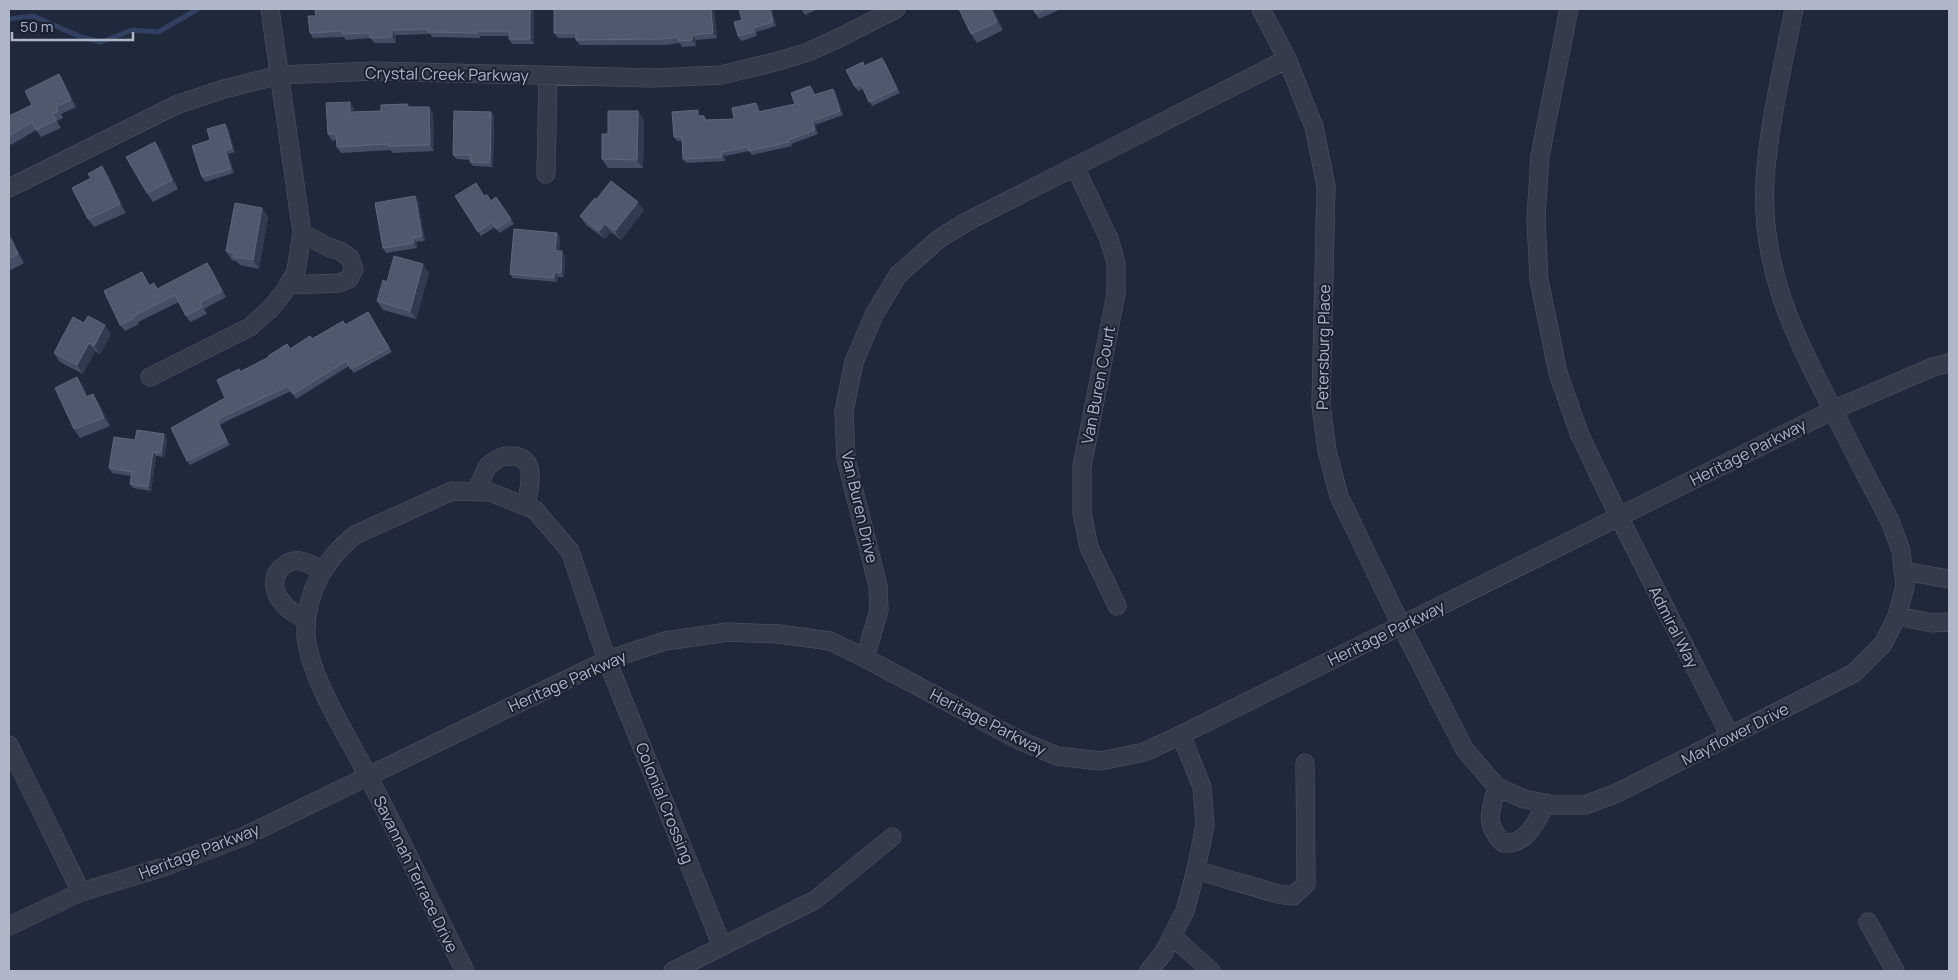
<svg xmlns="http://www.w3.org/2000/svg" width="1958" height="980" viewBox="0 0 1958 980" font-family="Manrope,sans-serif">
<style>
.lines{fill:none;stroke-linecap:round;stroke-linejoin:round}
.stream{stroke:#313f61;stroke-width:5}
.minor-casing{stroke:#4f5666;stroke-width:19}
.minor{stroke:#343b4b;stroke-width:18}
.wall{fill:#444d64}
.shaded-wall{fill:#313a4f}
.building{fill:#50586e;stroke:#5e677c}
.labels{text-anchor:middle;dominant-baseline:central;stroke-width:4;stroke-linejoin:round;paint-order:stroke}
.street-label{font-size:16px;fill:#afb6c8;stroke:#1a2030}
</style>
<rect width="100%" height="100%" fill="#20293b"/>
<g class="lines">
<!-- stream -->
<path class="stream" d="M 9,19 L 33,16 L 81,37 L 101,42 L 132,30 L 158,32 L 198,9"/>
<!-- minor casing -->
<g class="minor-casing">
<path id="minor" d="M 1261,9 L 1287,59 L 1314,127 L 1326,186 L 1321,405 L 1327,451 L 1339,496 L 1401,625 L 1465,750 L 1497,787 L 1524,799 L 1553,805 L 1585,805 L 1617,793 L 1854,673 L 1883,644 L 1897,616 L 1905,586 L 1901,551 L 1890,521 C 1870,483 1850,445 1831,406 C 1793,334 1760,265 1765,180 C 1769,122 1783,66 1794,9
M 1569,9 L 1540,156 L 1536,218 L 1539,280 L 1558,373 L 1579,433 L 1619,517 L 1730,736
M 1075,167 L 1109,239 L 1116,263 L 1116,294 L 1082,466 L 1082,513 L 1089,547 L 1117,606
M 546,174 L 548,76
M 9,188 L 176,105 L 224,89 L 280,75 L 375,71 L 653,78 L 721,75 L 779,61 L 808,52 L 839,38 L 896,9
M 288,285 L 339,283 L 349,279 L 354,269 L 350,258 L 340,251 L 328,247 L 302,233
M 150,377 L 250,327 L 270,309 L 287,288 L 296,271 L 302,233 L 270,9
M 477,491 C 480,484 483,473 488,466 C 493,461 502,456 508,456 C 540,454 529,487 526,506
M 1903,571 L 1949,579
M 1897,616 L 1932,623 L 1949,622
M 306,619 C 287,613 264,589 280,569 C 283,566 288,562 293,561 C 303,559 314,566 322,571
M 865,658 L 879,610 L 878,586 L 846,459 L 844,411 L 854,362 L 874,315 L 898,275 L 940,238 L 970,220 L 1287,59
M 9,745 L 81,892
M 1497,787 C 1491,812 1483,822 1503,843 C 1527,845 1536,822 1546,803
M 1196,870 L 1278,894 L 1293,896 L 1306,884 L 1305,763
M 1868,922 L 1895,971
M 9,926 L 81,892 L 164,867 L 245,836 L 607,660 L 665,641 L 728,632 L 779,634 L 830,641 L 865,658 L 1021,741 L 1057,756 L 1100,761 L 1144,752 L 1181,735 L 1833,410 L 1933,367 L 1949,363
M 1172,936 L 1211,971
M 465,971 C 432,906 401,839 367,774 C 348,737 307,673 306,633 C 305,593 325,559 355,535 L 452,491 L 490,492 L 535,510 L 570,551 L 607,660 L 722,946
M 673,971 L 815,900 L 892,837
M 1149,971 L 1164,952 L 1185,911 L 1196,870 L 1205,825 L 1202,787 L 1181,735"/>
</g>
<!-- minor -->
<use href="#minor" class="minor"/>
</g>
<!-- wall -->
<path class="wall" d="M 534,9 L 534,44 L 512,44 L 509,39 L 509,36 L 480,36 L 480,38 L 432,37 L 430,34 L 396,35 L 396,43 L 374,43 L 371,38 L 346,40 L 344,37 L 313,38 L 310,33 L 316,16 Z
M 554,9 L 714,9 L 717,38 L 696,40 L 696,46 L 682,47 L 680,43 L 665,45 L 580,45 L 576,40 L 576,38 L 558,38 L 554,33 Z
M 739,9 L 772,9 L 776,26 L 756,32 L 757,36 L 741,41 L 738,36 L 742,20 Z
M 801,9 L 818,9 L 805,15 Z
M 959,9 L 993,9 L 1003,30 L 977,43 L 971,34 Z
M 1033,9 L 1061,9 L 1039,19 Z
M 863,62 L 865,66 L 885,62 L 900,93 L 872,106 L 863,89 L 858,91 L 855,87 Z
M 59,74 L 64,82 L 76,107 L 61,114 L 63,118 L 57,121 L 61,128 L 41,137 L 36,130 L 11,145 L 9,143 L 9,112 L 11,116 L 32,105 Z
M 810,86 L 813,90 L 815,95 L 833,89 L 836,93 L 843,115 L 815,125 L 818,134 L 791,144 L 792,146 L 752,155 L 749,151 L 725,156 L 725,161 L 686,163 L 683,159 L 682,141 L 677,141 L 674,137 L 701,115 L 701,116 L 704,116 L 707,120 L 734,119 L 759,107 L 760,112 L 795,104 Z
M 407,104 L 410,107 L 429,107 L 433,113 L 434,151 L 392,153 L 391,150 L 341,153 L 337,147 L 336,140 L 332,141 L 328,134 L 354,108 L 354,112 L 381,111 Z
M 638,111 L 644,120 L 643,168 L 608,168 L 602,159 Z
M 491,112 L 494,116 L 493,167 L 473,166 L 470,162 L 470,160 L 456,159 L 453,155 Z
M 225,124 L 228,128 L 235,152 L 228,154 L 234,173 L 205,182 L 202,177 L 210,140 Z
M 155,142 L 161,151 L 178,189 L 153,202 L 147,193 Z
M 108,175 L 126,213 L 94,227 L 88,219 Z
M 455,196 L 485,196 L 491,201 L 496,197 L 514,224 L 499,233 L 495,227 L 481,236 Z
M 418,200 L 425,241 L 416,242 L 417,248 L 386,253 L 383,248 Z
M 596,200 L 644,210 L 621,240 L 611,232 L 605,239 L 586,225 L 580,216 Z
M 262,208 L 268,217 L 259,269 L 240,265 L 236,261 L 232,260 L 226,251 Z
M 9,233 L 24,263 L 9,271 Z
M 557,233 L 560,238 L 559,251 L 565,256 L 564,277 L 558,277 L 557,282 L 513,278 L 510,274 Z
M 207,263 L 212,269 L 226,297 L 204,309 L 207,314 L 190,322 L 186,316 L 179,302 L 138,322 L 139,324 L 125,331 L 120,325 L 142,272 L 150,285 L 158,289 Z
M 429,273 L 416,319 L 383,310 L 377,301 L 387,282 Z
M 368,312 L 392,352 L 354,373 L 349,366 L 296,399 L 291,391 L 225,422 L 220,425 L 230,445 L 190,465 L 187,461 L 225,398 L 240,371 L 312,339 L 343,321 L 346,325 Z
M 84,323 L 105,325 L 111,334 L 100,354 L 95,351 L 83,374 L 60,362 L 54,353 Z
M 83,386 L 88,397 L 99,403 L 110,426 L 80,438 L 74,429 Z
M 167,439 L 164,457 L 156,456 L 151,491 L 133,488 L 130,484 L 131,476 L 112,473 L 109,468 L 135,440 Z"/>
<!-- shaded-wall -->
<path class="shaded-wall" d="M 530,9 L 534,9 L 534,44 L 530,39 Z
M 711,9 L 714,9 L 717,38 L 713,33 Z
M 770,9 L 772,9 L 776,26 L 773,22 Z
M 991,9 L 993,9 L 1003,30 L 997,22 Z
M 392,30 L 396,35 L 396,43 L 392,37 Z
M 692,35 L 696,40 L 696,46 L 692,40 Z
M 882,58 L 885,62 L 900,93 L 897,89 Z
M 59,74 L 64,82 L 76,107 L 71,100 Z
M 833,89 L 836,93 L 843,115 L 840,111 Z
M 350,102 L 354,108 L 354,118 L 350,112 Z
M 756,103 L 759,107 L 761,116 L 758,112 Z
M 429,107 L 433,113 L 434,151 L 430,145 Z
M 638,111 L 644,120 L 643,168 L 637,160 Z
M 491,112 L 494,116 L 493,167 L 490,163 Z
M 812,121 L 815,125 L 818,134 L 815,130 Z
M 225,124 L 228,128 L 235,152 L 232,148 Z
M 155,142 L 161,151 L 178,189 L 172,180 Z
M 225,150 L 228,154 L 234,173 L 231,169 Z
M 722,152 L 725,156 L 725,161 L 722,157 Z
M 102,166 L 108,175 L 126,213 L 120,204 Z
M 415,196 L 418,200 L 425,241 L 422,236 Z
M 638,202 L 644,210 L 621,240 L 615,231 Z
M 262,208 L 268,217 L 259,269 L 253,260 Z
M 605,224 L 611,232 L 605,239 L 599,231 Z
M 9,233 L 24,263 L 18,254 L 9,236 Z
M 557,233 L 560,238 L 558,255 L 555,251 Z
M 413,238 L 416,242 L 417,248 L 414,243 Z
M 562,251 L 565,256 L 564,277 L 561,273 Z
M 207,263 L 212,269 L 226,297 L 222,291 Z
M 423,264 L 429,273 L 416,319 L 410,311 Z
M 142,272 L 147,279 L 153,292 L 149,286 Z
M 555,272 L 558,277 L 557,282 L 554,278 Z
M 105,325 L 111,334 L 100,354 L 94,346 Z
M 89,343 L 95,351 L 83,374 L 77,365 Z
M 77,377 L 83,386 L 92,406 L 86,397 Z
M 93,394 L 99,403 L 110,426 L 104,418 Z
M 217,421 L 220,425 L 230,445 L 227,441 Z
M 164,434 L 167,439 L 164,457 L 161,453 Z
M 153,452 L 156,456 L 151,491 L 148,487 Z"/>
<!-- building -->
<path class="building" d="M 315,9 L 530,9 L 530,39 L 509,39 L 509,31 L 477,31 L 477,33 L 428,32 L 428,29 L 392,30 L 392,37 L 370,38 L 370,33 L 342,34 L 342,31 L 310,33 L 308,16 L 316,16 Z
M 554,9 L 711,9 L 713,33 L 692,35 L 692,40 L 679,41 L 678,37 L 661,39 L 576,40 L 576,33 L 554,33 Z
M 739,9 L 770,9 L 773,22 L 753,28 L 754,32 L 738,36 L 734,22 L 742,20 Z
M 959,9 L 991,9 L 997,22 L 971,34 Z
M 1033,9 L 1046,9 L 1036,14 Z
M 882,58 L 897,89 L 869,102 L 861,84 L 855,87 L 846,70 L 863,62 L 864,66 Z
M 59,74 L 71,100 L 56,107 L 58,111 L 52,114 L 56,120 L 36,130 L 32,122 L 9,136 L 9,115 L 9,116 L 32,105 L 25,91 Z
M 810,86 L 814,95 L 833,89 L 840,111 L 812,121 L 815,130 L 788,140 L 789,142 L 749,151 L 748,147 L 722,152 L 722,157 L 683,159 L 682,137 L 674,137 L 672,112 L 698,110 L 698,116 L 704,116 L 704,120 L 734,119 L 732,108 L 756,103 L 758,112 L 795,104 L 791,93 Z
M 350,102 L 350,112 L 381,111 L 381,105 L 407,104 L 407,107 L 429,107 L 430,145 L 388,146 L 388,144 L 337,147 L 336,134 L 328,134 L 326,103 Z
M 454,111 L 491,112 L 490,163 L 470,162 L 470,155 L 453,155 Z
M 608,111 L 638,111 L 637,160 L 602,159 L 602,134 L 608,134 Z
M 225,124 L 232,148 L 225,150 L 231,169 L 202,177 L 192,146 L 210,140 L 207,129 Z
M 155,142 L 172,180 L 147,193 L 126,157 Z
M 102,166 L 120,204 L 88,219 L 72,188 L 91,178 L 88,174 Z
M 611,181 L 638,202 L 615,231 L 605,224 L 599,231 L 580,216 L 595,198 L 596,200 Z
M 476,183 L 484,196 L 487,195 L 491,201 L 496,197 L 511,219 L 496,229 L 492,222 L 478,232 L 455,196 Z
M 415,196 L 422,236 L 413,238 L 414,243 L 383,248 L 375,203 Z
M 235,203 L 262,208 L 253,260 L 234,257 L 234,253 L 226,251 Z
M 514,229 L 557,233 L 555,251 L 562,251 L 561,273 L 555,272 L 554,278 L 510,274 Z
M 9,236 L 18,254 L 9,259 Z
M 394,256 L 423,264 L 410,311 L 377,301 L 383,280 L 387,282 Z
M 207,263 L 222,291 L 200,302 L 202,307 L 186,316 L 175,295 L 133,316 L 134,318 L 120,325 L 104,291 L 142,272 L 149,286 L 154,283 L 157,289 Z
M 368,312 L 389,348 L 351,369 L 346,361 L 293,394 L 288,386 L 222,417 L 217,421 L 227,441 L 187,461 L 171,428 L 225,398 L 217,380 L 239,369 L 240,372 L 269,357 L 268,356 L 287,344 L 290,349 L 310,336 L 312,339 L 343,321 L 345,325 Z
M 88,316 L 105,325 L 94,346 L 89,343 L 77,365 L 54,353 L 73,317 L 84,323 Z
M 77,377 L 86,397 L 93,394 L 104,418 L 74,429 L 55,388 Z
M 137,430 L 164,434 L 161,453 L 153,452 L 148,487 L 130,484 L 132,472 L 109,468 L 114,437 L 135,440 Z"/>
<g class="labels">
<!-- street labels -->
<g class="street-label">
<text transform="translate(447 74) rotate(1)">Crystal Creek Parkway</text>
<text transform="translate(1323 347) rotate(-89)">Petersburg Place</text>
<text transform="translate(1098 385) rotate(-79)">Van Buren Court</text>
<text transform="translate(1748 452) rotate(-27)">Heritage Parkway</text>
<text transform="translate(860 507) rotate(77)">Van Buren Drive</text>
<text transform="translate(1674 627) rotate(63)">Admiral Way</text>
<text transform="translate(1386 633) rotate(-26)">Heritage Parkway</text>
<text transform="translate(567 681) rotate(-24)">Heritage Parkway</text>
<text transform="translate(988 722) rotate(27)">Heritage Parkway</text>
<text transform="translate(1735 734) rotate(-27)">Mayflower Drive</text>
<text transform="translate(665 803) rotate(68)">Colonial Crossing</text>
<text transform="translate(199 851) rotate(-21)">Heritage Parkway</text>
<text transform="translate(416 874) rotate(64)">Savannah Terrace Drive</text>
</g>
</g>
<!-- border -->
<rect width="1958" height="980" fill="none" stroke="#afb6c8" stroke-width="20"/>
<!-- scale -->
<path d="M12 32v8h121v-8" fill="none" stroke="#afb6c8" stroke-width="2.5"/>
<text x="20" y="32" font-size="15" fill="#afb6c8" stroke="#1a2030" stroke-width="4" paint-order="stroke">50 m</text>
</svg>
